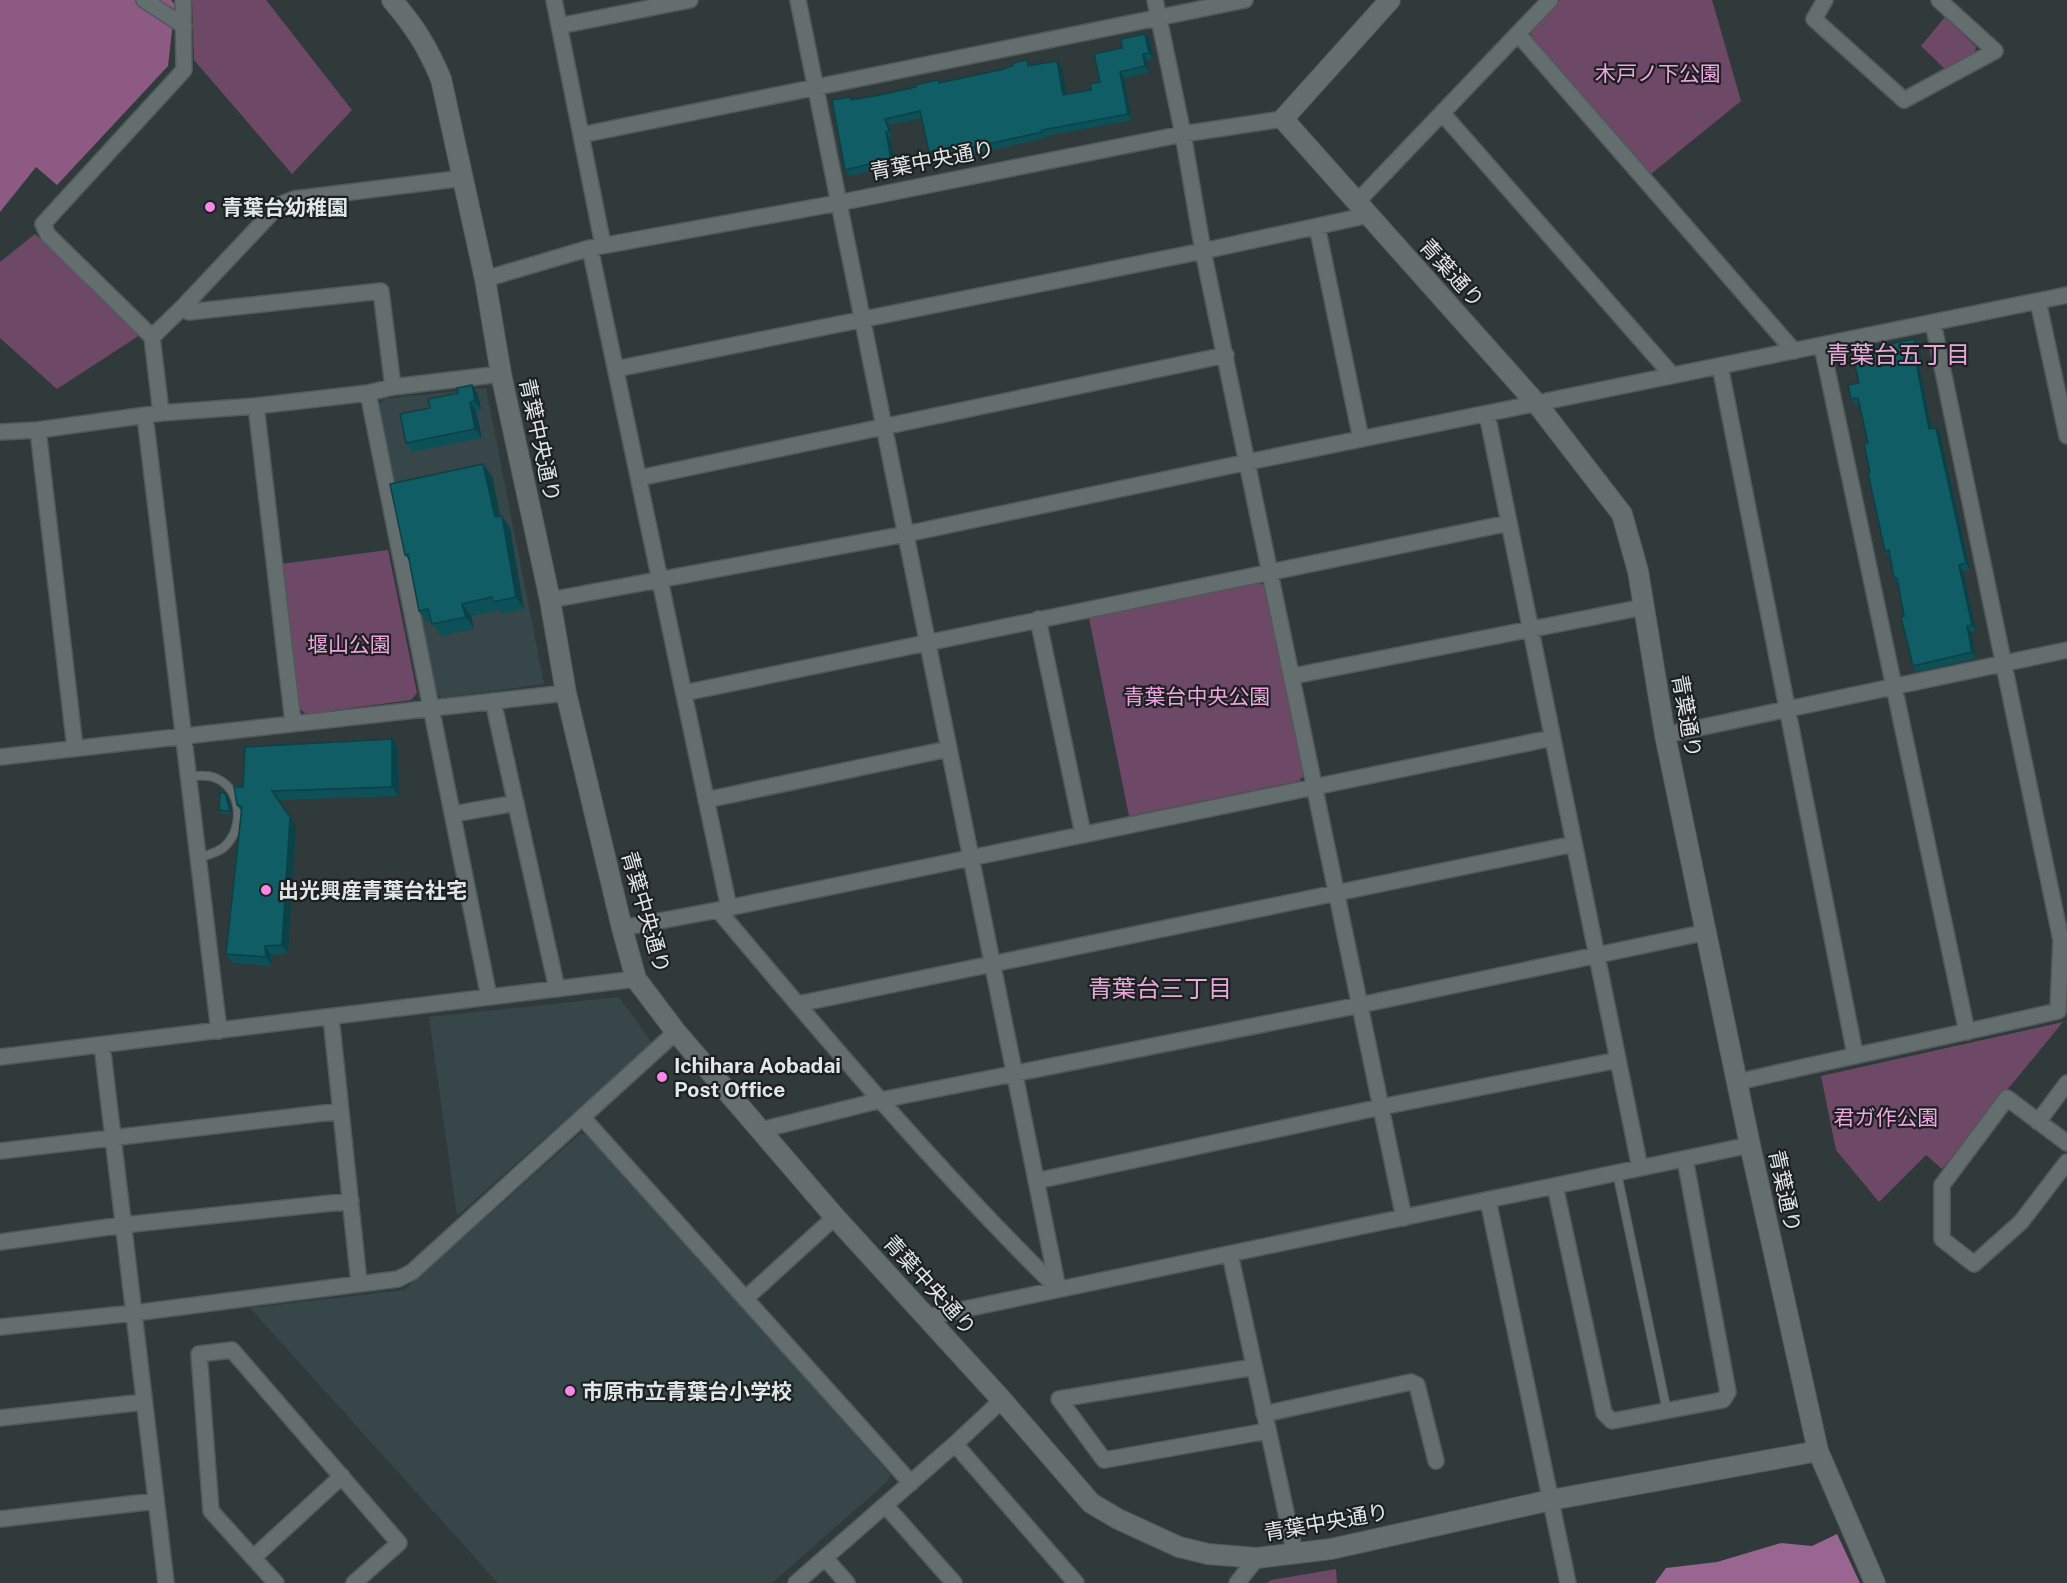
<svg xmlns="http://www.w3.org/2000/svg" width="2067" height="1583" viewBox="0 0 2067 1583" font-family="'Public Sans','Noto Sans JP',sans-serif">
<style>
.built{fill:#364649}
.green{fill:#6d4867}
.forest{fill:#8d5a84}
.water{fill:#996691}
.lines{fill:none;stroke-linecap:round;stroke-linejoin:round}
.service-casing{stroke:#515959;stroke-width:10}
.minor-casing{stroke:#515959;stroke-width:18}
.tertiary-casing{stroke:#515959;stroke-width:22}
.service{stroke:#646e6f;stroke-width:8}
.minor{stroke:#646e6f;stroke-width:15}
.tertiary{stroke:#646e6f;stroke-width:20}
.wall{fill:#0e5057}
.shaded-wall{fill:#0b4147}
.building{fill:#105d65;stroke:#0b4147;stroke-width:1.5}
.poi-dot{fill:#f987e8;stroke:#1c2020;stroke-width:2}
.labels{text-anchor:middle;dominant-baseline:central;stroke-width:4.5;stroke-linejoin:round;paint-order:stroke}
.park-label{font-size:21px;fill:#f0a5e2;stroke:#1c2020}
.street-label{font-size:21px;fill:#e2e8e8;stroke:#1c2020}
.poi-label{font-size:21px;font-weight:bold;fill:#e2e8e8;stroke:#1c2020;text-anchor:start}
.quarter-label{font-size:24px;fill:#e7a8db;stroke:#1c2020}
</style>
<rect width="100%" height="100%" fill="#303a3b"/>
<!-- built -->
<path class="built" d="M 486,388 L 544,684 L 442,698 L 436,693 L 378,406 L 384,399 Z
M 619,997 L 652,1043 L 457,1216 L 429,1017 Z
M 580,1134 L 589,1135 L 890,1474 L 888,1481 L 772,1583 L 498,1583 L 250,1308 L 404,1290 Z"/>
<!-- green -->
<path class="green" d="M 192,0 L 266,0 L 352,110 L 292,174 L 194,60 Z
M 1560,0 L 1712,0 L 1741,101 L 1651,174 L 1533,41 L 1530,30 Z
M 1945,17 L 1976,47 L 1974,57 L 1947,71 L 1921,46 Z
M 35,234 L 140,335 L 57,389 L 0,338 L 0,262 Z
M 388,550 L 417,693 L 411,700 L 306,714 L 298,707 L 281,564 Z
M 1257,581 L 1266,587 L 1304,775 L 1299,781 L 1129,816 L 1089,618 Z
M 2063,1022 L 1942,1169 L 1926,1155 L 1879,1202 L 1836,1150 L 1821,1076 Z
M 1336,1569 L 1337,1583 L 1267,1583 L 1271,1580 Z"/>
<!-- forest -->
<path class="forest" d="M 0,0 L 171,0 L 175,5 L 168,66 L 57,185 L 36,167 L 0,212 Z"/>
<!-- water -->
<path class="water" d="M 1837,1534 L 1860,1583 L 1655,1583 L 1666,1568 L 1717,1562 L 1781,1543 L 1812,1546 Z"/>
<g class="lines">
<!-- service casing -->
<g class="service-casing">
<path id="service" d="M 190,776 C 197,776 206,775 213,777 C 240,786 245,822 228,843 C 221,852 209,855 199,857
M 1617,1173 L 1667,1411"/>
</g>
<!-- minor casing -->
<g class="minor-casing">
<path id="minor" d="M 144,0 L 184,26
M 554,0 L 603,245
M 798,0 L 1058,1289
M 1155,0 L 1183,134 L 1203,251 L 1404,1218
M 1825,0 L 1814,19 L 1904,100 L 1995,51 L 1939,0
M 559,26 L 690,0
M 1518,34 L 1794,351
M 1442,113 L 1672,375
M 581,135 L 1245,0
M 1357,202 L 1550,0
M 1317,226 L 1361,439
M 590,248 L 729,908
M 485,279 L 590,248 L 838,203 L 1183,134 L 1283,119
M 2038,301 L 2067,436
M 183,307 L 189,312 L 381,291 L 393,387
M 152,337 L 183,307 L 279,205 L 294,199 L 464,178
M 1822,346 L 1967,1032
M 1720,366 L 1855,1054
M 616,369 L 1203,251 L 1369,215
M 368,393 L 489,997
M 256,406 L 293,722
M 161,413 L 152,337 L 48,235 L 43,224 L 184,70 L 183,0
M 1487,414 L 1640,1168
M 145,416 L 219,1031
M 38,430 L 75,748
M 0,432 L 38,430 L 161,413 L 256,406 L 368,393 L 393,387 L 501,374
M 639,478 L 1226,355
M 550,600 L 906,534 L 1248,462 L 2067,295
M 1038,619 L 1083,834
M 1293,676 L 1644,607
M 684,693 L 1509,523
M 493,701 L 557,989
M 1665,735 L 2067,650
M 0,757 L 566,693
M 706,800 L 948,749
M 453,814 L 516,803
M 718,910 C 827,1040 937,1170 1058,1289
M 622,928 L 718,910 L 1552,738
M 798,1004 L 1574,844
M 331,1017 L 359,1283
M 102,1045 L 166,1583
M 0,1057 L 636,979
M 1738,1082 C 1844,1057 1951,1036 2058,1011 L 2061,940 L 1933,323
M 583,1118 L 911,1483
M 2038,1122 L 2067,1083
M 761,1130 L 881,1100 L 1360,1005 L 1707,932
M 2067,1143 L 2007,1098 L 1942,1185 L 1942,1239 L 1974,1264 L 2021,1222 L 2067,1162
M 0,1151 L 341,1111
M 1036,1181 L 1381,1107 L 1618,1060
M 1555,1186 L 1604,1413 L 1612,1421 L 1723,1400 L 1728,1392 L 1685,1159
M 1488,1200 L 1568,1583
M 0,1242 L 123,1225 L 351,1201
M 1230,1254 L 1295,1554
M 745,1299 L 835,1217
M 927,1317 L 1750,1145
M 0,1327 L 134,1313 L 398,1279 L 412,1272 L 676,1032
M 1254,1367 L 1059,1399 L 1104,1460 L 1267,1431
M 1264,1414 L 1411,1382 L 1417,1385 L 1436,1461
M 0,1418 L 144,1402
M 955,1444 L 1076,1583
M 885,1505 L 954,1583
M 0,1519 L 156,1501
M 253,1558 L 342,1476
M 825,1558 L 847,1583
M 276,1583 L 211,1511 L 199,1354 L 232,1350 L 399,1543 L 354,1583
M 796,1583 L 955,1444 L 1002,1400
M 1237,1583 L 1257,1558"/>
</g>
<!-- tertiary casing -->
<g class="tertiary-casing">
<path id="tertiary" d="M 392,0 C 415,27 427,46 441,79 L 485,279 L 501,374 L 550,600 L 566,693 L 622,928 L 636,979 L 676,1032 L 835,1217 L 1002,1400 L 1091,1503 L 1118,1519 L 1179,1547 L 1208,1554 L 1257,1558 L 1331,1549 L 1551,1500 L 1818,1451
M 1390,0 L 1283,119 L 1537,404 L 1622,514 L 1638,571 L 1665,735 L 1750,1145 L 1818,1451 L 1875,1583"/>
</g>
<!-- service -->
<use href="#service" class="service"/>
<!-- minor -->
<use href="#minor" class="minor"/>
<!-- tertiary -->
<use href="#tertiary" class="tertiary"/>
</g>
<!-- wall -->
<path class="wall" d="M 1150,40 L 1154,59 L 1147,60 L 1150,72 L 1124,78 L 1132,120 L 1046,136 L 1046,138 L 970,155 L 967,151 L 934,158 L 929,152 L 922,118 L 889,125 L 893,137 L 890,138 L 895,166 L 849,176 L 845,170 L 853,100 L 880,95 L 1005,69 L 1031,66 L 1062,67 L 1066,95 L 1091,90 L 1100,82 L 1122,48 Z
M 1914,339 L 1918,345 L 1922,363 L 1919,364 L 1932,429 L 1936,428 L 1940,434 L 1970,570 L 1963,571 L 1976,631 L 1971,632 L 1976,658 L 1917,672 L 1913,666 L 1898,584 L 1894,578 L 1890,557 L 1885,551 L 1870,472 L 1868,443 L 1860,405 L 1856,405 L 1851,399 L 1859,383 L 1872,348 Z
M 478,394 L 481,410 L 476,411 L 482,438 L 412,452 L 406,443 L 430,408 Z
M 483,464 L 492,476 L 500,516 L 502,516 L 510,528 L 524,609 L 502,614 L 499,610 L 471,616 L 474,629 L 441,636 L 432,622 L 427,623 L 419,611 L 409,560 L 405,555 Z
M 392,739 L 398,748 L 399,796 L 278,800 L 296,826 L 288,954 L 271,955 L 272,966 L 233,963 L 226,954 L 241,811 L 237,805 L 243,787 Z
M 225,793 L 229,799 L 232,814 L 222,814 L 219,810 Z"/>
<!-- shaded-wall -->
<path class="shaded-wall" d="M 1145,34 L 1150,40 L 1154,59 L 1149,53 Z
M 1143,54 L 1147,60 L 1150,72 L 1145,66 Z
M 1057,61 L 1062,67 L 1068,101 L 1063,95 Z
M 1120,72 L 1124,78 L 1132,120 L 1128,114 Z
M 885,119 L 889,125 L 893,137 L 889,131 Z
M 886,132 L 890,138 L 895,166 L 891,159 Z
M 1914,339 L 1918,345 L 1922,363 L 1918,357 Z
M 1915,357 L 1919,364 L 1933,436 L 1929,429 Z
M 472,385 L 478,394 L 481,410 L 475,401 Z
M 470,402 L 476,411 L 482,438 L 475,429 Z
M 1936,428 L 1940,434 L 1970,570 L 1966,563 Z
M 483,464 L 492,476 L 503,529 L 495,517 Z
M 502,516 L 510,528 L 524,609 L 516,597 Z
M 1959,565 L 1963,571 L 1976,631 L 1972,625 Z
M 462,604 L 471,616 L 474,629 L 466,617 Z
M 1967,626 L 1971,632 L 1976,658 L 1972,652 Z
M 392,739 L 398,748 L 399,796 L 392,787 Z
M 226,796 L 229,799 L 232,814 L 230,811 Z
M 290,817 L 296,826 L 288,954 L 282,945 Z
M 265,946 L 271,955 L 272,966 L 266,957 Z"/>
<!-- building -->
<path class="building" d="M 1145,34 L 1149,53 L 1143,54 L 1145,66 L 1120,72 L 1128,114 L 1042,130 L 1042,132 L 965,149 L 964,144 L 929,152 L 920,111 L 885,119 L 889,131 L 886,132 L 891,159 L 845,170 L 832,100 L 850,97 L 851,100 L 880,95 L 916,87 L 915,85 L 938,80 L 939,83 L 1005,69 L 1005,68 L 1013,66 L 1013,63 L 1027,60 L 1028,66 L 1057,61 L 1063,95 L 1091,90 L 1090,84 L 1100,82 L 1094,54 L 1122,48 L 1121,39 Z
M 1914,339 L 1918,357 L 1915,357 L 1929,429 L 1936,428 L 1966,563 L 1959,565 L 1972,625 L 1967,626 L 1972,652 L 1913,666 L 1901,617 L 1904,616 L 1897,578 L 1894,578 L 1889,550 L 1885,551 L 1868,473 L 1870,472 L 1864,444 L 1868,443 L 1858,398 L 1851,399 L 1848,385 L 1859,383 L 1851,348 L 1869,344 L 1870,348 Z
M 472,385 L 475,401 L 470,402 L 475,429 L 406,443 L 400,414 L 430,408 L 428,399 L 458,393 L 457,388 Z
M 483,464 L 495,517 L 502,516 L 516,597 L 493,602 L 492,597 L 462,604 L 466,617 L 432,624 L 428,609 L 419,611 L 408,554 L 405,555 L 390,484 Z
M 392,739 L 392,787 L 272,791 L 290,817 L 282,945 L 265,946 L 266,957 L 226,954 L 242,806 L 237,805 L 234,787 L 243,787 L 245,747 Z
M 220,793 L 225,793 L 226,796 L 230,811 L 219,810 Z"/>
<!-- markers -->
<g class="poi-dot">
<circle cx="210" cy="207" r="6"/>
<circle cx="266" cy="890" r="6"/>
<circle cx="662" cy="1077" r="6"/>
<circle cx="570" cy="1391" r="6"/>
</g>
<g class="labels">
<!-- park labels -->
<g class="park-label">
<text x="1658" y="73">木戸ノ下公園</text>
<text x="349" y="644">堰山公園</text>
<text x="1197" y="696">青葉台中央公園</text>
<text x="1886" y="1117">君ガ作公園</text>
</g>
<!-- street labels -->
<g class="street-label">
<text transform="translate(932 160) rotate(-11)">青葉中央通り</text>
<text transform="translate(1452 273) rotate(48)">青葉通り</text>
<text transform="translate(540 440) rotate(78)">青葉中央通り</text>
<text transform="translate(1687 716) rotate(80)">青葉通り</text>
<text transform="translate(646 912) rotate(74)">青葉中央通り</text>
<text transform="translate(1785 1191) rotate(78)">青葉通り</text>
<text transform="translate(930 1285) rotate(48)">青葉中央通り</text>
<text transform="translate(1326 1522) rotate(-10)">青葉中央通り</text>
</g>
<!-- poi labels -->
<g class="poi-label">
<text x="222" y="207">青葉台幼稚園</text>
<text x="278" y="890">出光興産青葉台社宅</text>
<text x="674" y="1065">Ichihara Aobadai<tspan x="674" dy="24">Post Office</tspan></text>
<text x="582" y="1391">市原市立青葉台小学校</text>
</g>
<!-- quarter labels -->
<g class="quarter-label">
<text x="1898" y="354">青葉台五丁目</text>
<text x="1160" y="988">青葉台三丁目</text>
</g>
</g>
</svg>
